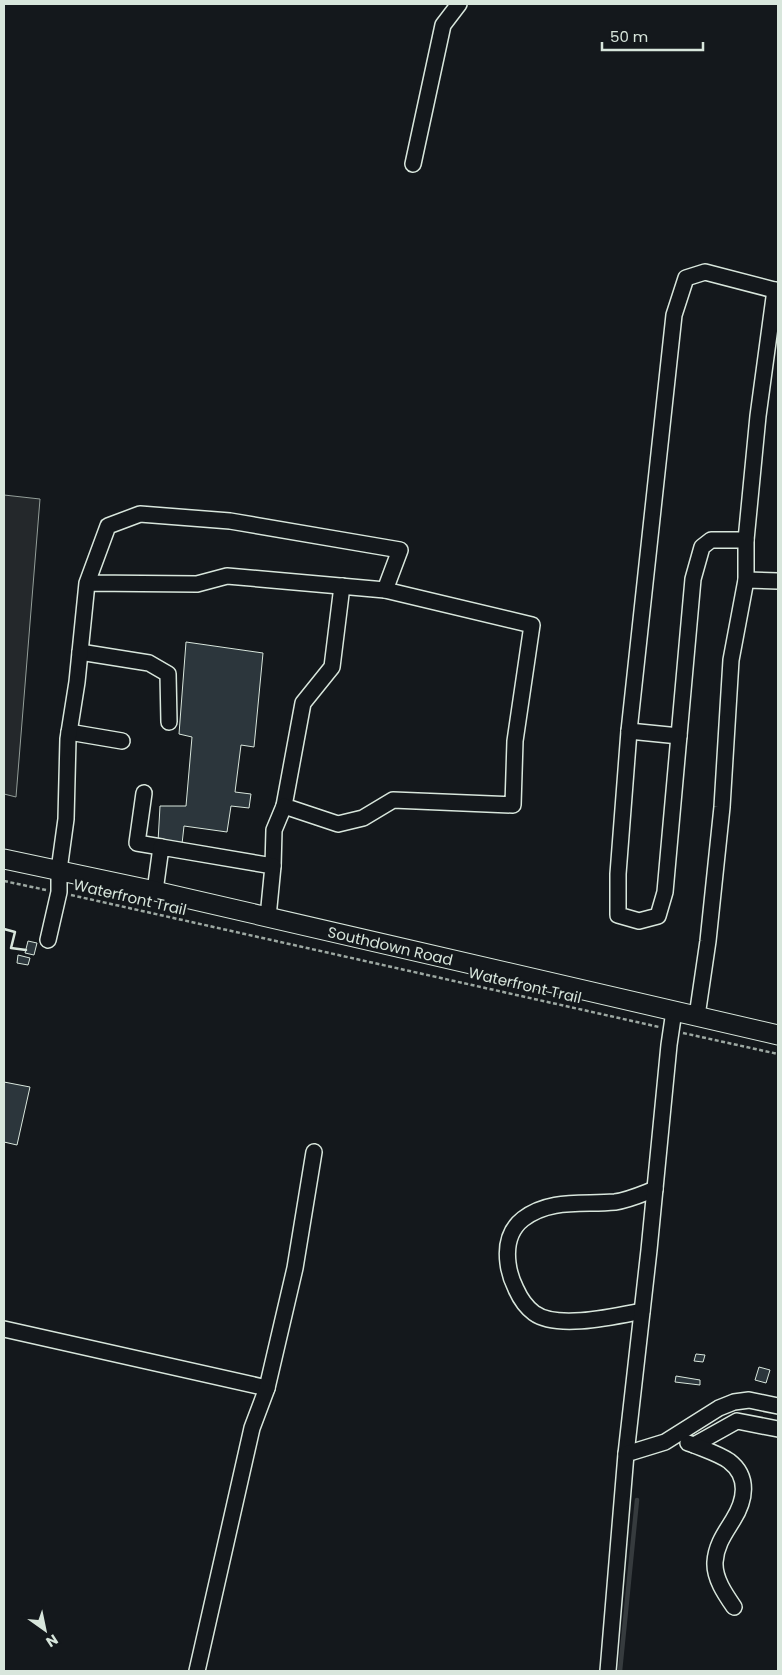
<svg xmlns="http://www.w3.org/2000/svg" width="782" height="1675" font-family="Poppins,sans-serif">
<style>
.parking{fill:#24282b;stroke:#939e99}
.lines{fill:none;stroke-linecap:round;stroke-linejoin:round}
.stream{stroke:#363b3e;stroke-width:4.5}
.building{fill:#2c363c;stroke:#d8e6dc}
.minor-casing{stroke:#d8e6dc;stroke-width:18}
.major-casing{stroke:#d8e6dc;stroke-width:21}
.path{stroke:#9da8a2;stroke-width:2.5;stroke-dasharray:4 2.5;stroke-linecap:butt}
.minor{stroke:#14181c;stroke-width:15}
.major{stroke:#14181c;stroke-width:19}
.wall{stroke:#d8e6dc;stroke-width:2.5}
.labels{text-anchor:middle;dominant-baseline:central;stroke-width:4;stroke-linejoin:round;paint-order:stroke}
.street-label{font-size:15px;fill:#d8e6dc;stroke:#14181c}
</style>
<rect width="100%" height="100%" fill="#14181c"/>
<!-- parking -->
<polygon class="parking" points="4,495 40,499 16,797 4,794"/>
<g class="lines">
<!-- stream -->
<polyline class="stream" points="620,1671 637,1500"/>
</g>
<!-- building -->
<g class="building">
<polygon points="186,642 263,653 254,747 241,745 235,792 251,794 249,808 231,806 227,832 184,826 182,844 158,842 160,806 186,806 192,737 179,734"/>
<polygon points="28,941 37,943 34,955 25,953"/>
<polygon points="18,955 30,958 28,965 17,963"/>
<polygon points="4,1082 30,1087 17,1145 4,1142"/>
<polygon points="696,1354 705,1355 703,1362 694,1361"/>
<polygon points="759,1367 770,1370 766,1383 755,1380"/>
<polygon points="676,1376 700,1380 700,1385 675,1382"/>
</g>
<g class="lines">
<!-- minor casing -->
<g class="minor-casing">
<g id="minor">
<polyline points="413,164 443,25 459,4"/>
<polyline points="746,540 711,540 702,547 693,579 665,892 658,916 639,921 618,915 618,874 629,731 674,315 686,278 705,272 778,291"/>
<polyline points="746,580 778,581"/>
<polyline points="342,586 332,667 303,703 284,806 338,824 363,818 393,800 513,805 515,741 532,625 385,590"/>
<polyline points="80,652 149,663 168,674 169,722"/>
<polyline points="629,731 679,736"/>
<polyline points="69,732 122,741"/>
<polyline points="144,793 137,843 161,847"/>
<polyline points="273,866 274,830 284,806"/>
<polyline points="155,891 161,847 273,866 268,917"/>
<polyline points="48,940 59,892 59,870 66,819 68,739 77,682 87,583 108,526 140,514 230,521 400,550 385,590 227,576 197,584 87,583"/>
<polyline points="697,1016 708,941 722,807 731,660 746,580 746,540 758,416 775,290"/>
<path d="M642,1311c-26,5 -85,19 -108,2 -8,-6 -14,-15 -18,-24 -4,-8 -7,-17 -8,-26 -2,-16 1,-33 15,-44 27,-21 61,-14 92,-17 14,-2 27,-8 40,-13"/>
<polyline points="4,1329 267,1388"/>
<polyline points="688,1443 694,1445 737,1421 778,1429"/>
<path d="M694,1445c12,5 25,9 35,16 21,16 16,40 4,59 -8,13 -17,25 -18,42 -1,16 10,32 19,45"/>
<polyline points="626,1454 649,1250 669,1045 674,1011"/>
<polyline points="197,1671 252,1428 267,1388 295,1268 314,1152"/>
<polyline points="608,1671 626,1454 665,1442 719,1408 734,1402 749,1400 778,1406"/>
</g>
</g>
<!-- major casing -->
<g class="major-casing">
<g id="major">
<path id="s1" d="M4,859l151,32 623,144"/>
</g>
</g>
<!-- path -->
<g class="path">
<polyline points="4,881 46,890"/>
<polyline points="71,895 659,1027"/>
<polyline points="683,1033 778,1054"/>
</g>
<!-- minor -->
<use href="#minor" class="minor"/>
<!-- major -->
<use href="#major" class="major"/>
<!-- wall -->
<polyline class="wall" points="4,929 15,932 11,948 26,950"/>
</g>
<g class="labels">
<!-- street labels -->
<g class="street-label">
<text transform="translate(130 897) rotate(13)">Waterfront Trail</text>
<text stroke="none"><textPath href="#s1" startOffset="396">Southdown Road</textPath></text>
<text transform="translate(525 985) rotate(13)">Waterfront Trail</text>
</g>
</g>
<!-- border -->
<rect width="782" height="1675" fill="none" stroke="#d8e6dc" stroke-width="10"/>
<!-- north arrow -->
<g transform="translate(45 1630) rotate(147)" stroke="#14181c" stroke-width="4" paint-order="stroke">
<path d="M0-4L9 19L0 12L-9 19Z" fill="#d8e6dc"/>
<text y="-8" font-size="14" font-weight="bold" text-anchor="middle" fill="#d8e6dc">N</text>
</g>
<!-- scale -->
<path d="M602 42v8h101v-8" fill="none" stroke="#d8e6dc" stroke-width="2.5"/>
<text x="610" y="42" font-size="15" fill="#d8e6dc" stroke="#14181c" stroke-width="4" paint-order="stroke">50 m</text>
</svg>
